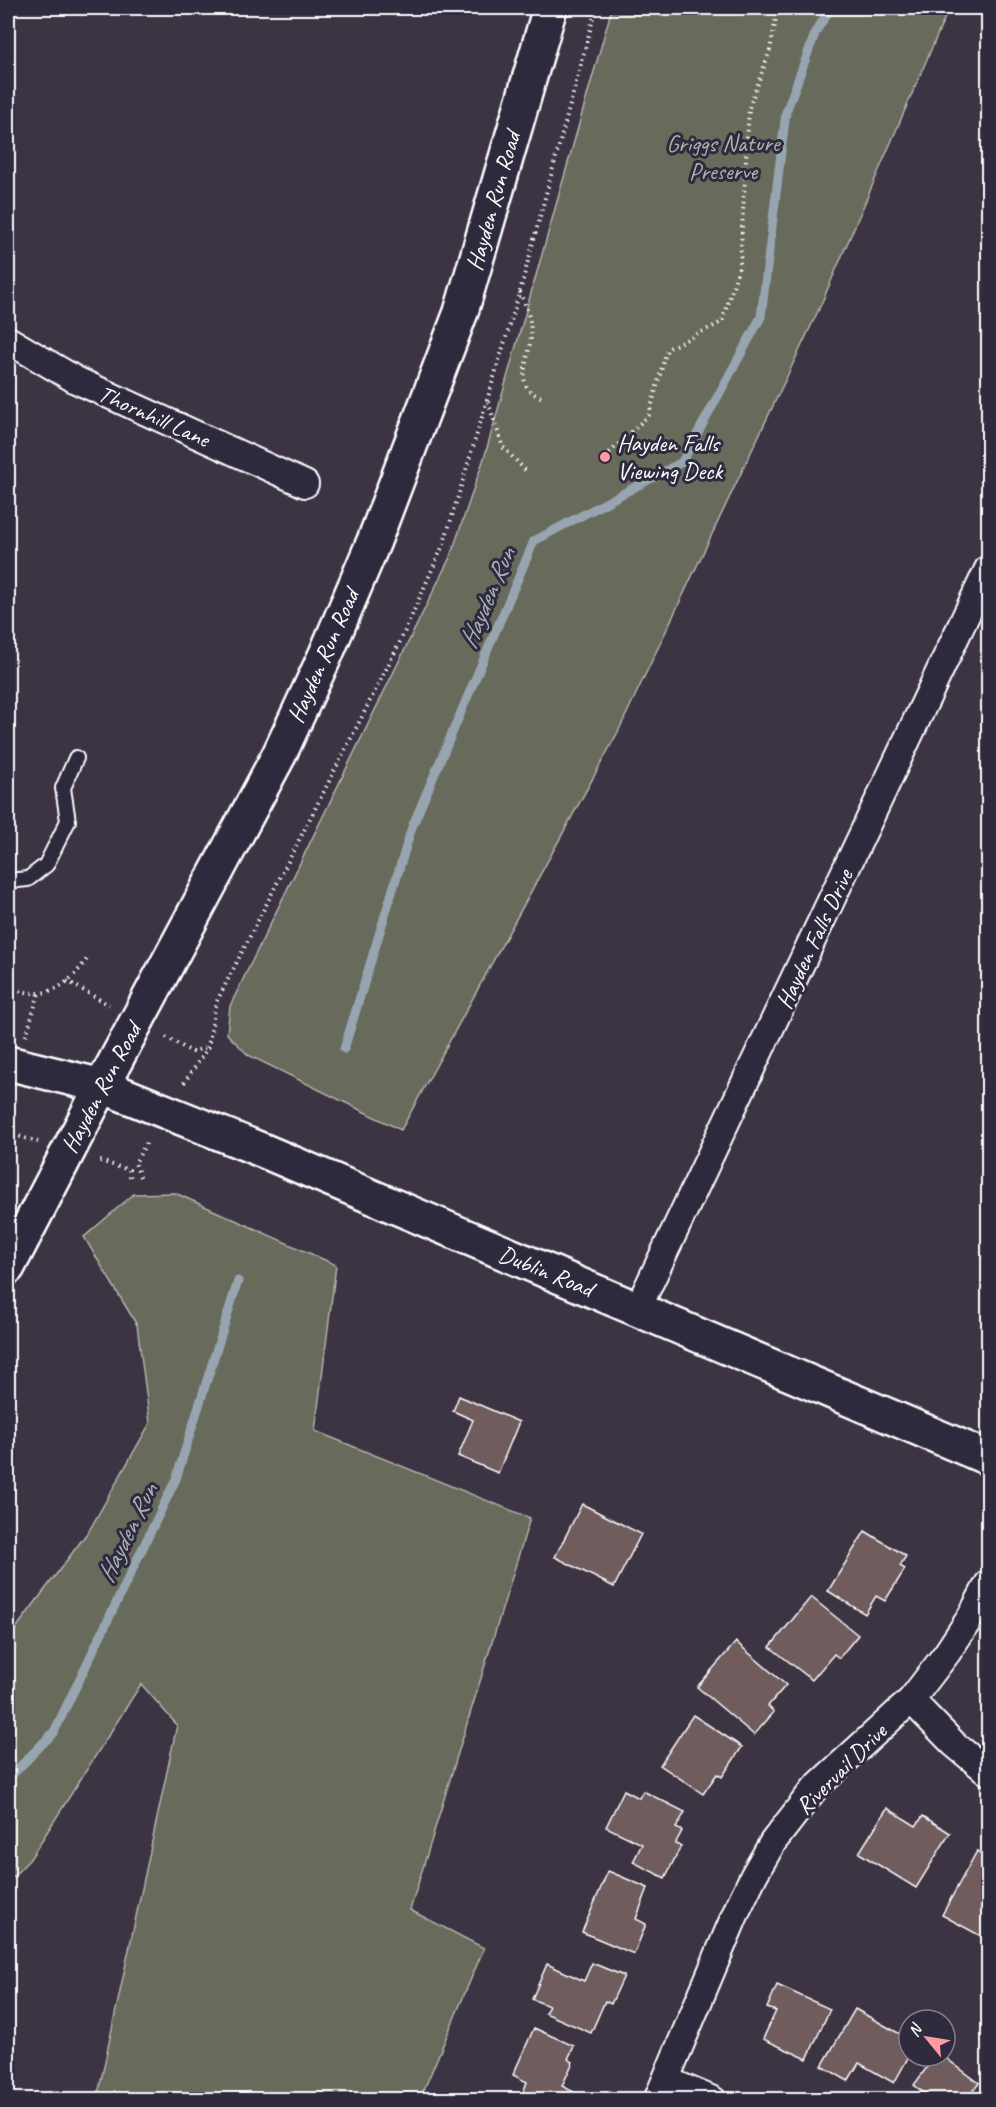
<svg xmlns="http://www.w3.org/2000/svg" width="996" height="2107" font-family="Caveat,sans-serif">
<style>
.green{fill:#686a5c;stroke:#b4b4ae;stroke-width:1.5}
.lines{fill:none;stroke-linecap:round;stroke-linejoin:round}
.stream{stroke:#96a5af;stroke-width:9}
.building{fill:#705c5d;stroke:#fff;stroke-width:1.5}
.lane-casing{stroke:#fff;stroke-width:18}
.street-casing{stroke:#fff;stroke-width:30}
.secondary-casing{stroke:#fff;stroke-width:38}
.primary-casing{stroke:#fff;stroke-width:38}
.path{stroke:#fff;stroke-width:4;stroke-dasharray:1.5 4.5;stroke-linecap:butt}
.lane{stroke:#2f2a3d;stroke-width:14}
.street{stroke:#2f2a3d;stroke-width:26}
.secondary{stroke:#2f2a3d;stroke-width:33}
.primary{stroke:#2f2a3d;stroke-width:33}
.poi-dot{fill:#ff9aa2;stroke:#2f2a3d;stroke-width:2}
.labels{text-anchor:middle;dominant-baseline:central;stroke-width:6;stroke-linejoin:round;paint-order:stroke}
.park-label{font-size:24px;fill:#b4b4ae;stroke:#2f2a3d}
.street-label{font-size:24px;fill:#fff;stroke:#2f2a3d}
.poi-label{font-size:24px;fill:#fff;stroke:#2f2a3d;text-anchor:start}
.water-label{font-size:26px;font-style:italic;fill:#a8b4bc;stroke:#2f2a3d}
</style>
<rect width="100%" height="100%" fill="#3c3443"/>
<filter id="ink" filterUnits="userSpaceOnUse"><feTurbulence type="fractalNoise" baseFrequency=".0167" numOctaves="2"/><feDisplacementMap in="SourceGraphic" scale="12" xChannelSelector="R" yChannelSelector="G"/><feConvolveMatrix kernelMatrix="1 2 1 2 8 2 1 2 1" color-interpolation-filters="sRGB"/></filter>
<g filter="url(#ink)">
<!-- green -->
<g class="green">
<polygon points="612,8 949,8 819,309 618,732 401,1130 248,1055 227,1034 230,1006 451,555 485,455"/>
<polygon points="175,1193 336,1265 315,1431 530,1518 410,1910 484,1948 420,2099 97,2099 177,1725 141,1684 30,1859 8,1882 8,1639 90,1529 150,1423 137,1325 84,1237 134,1194"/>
</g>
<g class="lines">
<!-- stream -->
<g class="stream">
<polyline points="344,1049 412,827 534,541 682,462 761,317 786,112 816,31 831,8"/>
<polyline points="8,1779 54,1732 176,1479 238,1281"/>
</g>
</g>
<!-- building -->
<g class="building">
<polygon points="459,1396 519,1422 498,1473 458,1456 473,1420 453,1411"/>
<polygon points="582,1504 641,1534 614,1587 555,1557"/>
<polygon points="865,1531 906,1556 900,1566 905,1569 885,1601 876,1596 865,1614 828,1591"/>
<polygon points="811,1597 858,1635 839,1658 834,1654 812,1680 770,1647"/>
<polygon points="736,1642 786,1685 768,1706 774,1712 754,1735 697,1687"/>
<polygon points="693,1715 742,1747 722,1777 717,1774 703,1794 660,1765"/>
<polygon points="624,1790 639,1798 643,1791 685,1812 676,1828 682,1831 675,1844 681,1846 665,1878 633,1862 642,1844 606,1827"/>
<polygon points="887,1808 916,1826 923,1816 950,1833 916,1888 859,1853"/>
<polygon points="977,1851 988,1858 988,1940 942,1915"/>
<polygon points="608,1871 648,1888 636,1919 646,1924 634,1954 582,1932"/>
<polygon points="592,1963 624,1976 611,2004 605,2001 591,2033 545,2013 549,2006 532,1999 547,1964 584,1981"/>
<polygon points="777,1985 830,2009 807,2059 763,2039 776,2011 767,2008"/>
<polygon points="855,2009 909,2039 909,2056 894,2083 859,2063 848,2081 822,2066"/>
<polygon points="534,2028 574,2046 568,2059 573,2062 562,2086 574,2092 571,2100 520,2100 527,2082 513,2075"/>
<polygon points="935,2056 943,2056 979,2083 967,2100 933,2100 914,2085"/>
</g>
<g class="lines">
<!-- lane casing -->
<g class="lane-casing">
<polyline id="lane" points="8,881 28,879 46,865 68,821 63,788 76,758"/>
</g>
<!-- street casing -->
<g class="street-casing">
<g id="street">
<polyline points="8,340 76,380 305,484"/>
<polyline points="638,1308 988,569"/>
<polyline points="911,1700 954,1744 988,1772"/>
<polyline points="666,2080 713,2100"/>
<polyline points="657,2100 738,1908 754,1875 773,1842 815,1788 911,1700 947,1653 970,1618 988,1584"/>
</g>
</g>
<!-- secondary casing -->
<g class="secondary-casing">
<polyline id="secondary" points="8,1267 102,1086"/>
</g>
<!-- primary casing -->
<g class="primary-casing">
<g id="primary">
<polyline points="8,1063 102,1086 264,1151 988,1458"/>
<polyline points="102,1086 279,755 326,654 374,541 461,312 550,8"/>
</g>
</g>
<!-- path -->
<g class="path">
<path d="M520,292c6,14 11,26 11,42 0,25 -22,56 14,64"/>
<polyline points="488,402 503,447 526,471"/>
<polyline points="605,457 649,415 667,349 722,322 740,264 749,108 770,50 778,8"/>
<polyline points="67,981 109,1005"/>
<path d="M8,988c9,2 19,5 28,5 22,1 40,-18 51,-34"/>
<polyline points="26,1036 39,993"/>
<polyline points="166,1037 192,1052 207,1047"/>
<polyline points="184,1083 208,1047 216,1003 399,644 444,543 520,291 596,8"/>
<polyline points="8,1133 38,1142"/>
<polyline points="100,1161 129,1170 131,1180"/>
<polyline points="140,1177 135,1163 148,1140"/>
</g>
<!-- lane -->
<use href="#lane" class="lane"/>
<!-- street -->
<use href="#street" class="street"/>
<!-- secondary -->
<use href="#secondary" class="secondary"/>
<!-- primary -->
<use href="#primary" class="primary"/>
</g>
</g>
<!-- markers -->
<circle class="poi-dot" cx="605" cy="457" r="6"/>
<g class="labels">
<!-- park labels -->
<g class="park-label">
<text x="723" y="143">Griggs Nature<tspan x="723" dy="28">Preserve</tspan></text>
</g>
<!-- street labels -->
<g class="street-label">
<text transform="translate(493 201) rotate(-74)">Hayden Run Road</text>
<text transform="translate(154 416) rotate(24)">Thornhill Lane</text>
<text transform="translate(323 656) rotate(-66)">Hayden Run Road</text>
<text transform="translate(814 939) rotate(-65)">Hayden Falls Drive</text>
<text transform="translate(101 1088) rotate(-62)">Hayden Run Road</text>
<text transform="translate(546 1271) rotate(22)">Dublin Road</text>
<text transform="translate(841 1769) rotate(-45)">Rivervail Drive</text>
</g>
<!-- poi labels -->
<g class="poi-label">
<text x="617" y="443">Hayden Falls<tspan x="617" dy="28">Viewing Deck</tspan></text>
</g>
<!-- water labels -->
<g class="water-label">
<text transform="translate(487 598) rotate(-67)">Hayden Run</text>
<text transform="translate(127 1533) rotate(-64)">Hayden Run</text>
</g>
</g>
<!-- margin -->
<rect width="996" height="2107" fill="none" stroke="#2f2a3d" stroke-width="30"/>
<rect x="15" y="15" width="966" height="2077" fill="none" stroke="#fff" stroke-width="2" filter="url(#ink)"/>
<!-- north arrow -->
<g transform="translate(927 2038) rotate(300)"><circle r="28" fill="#2f2a3d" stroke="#827f8b" stroke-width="1.5"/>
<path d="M0-4.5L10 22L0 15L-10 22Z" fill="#ff9aa2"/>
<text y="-9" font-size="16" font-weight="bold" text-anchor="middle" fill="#ffffff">N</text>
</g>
</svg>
